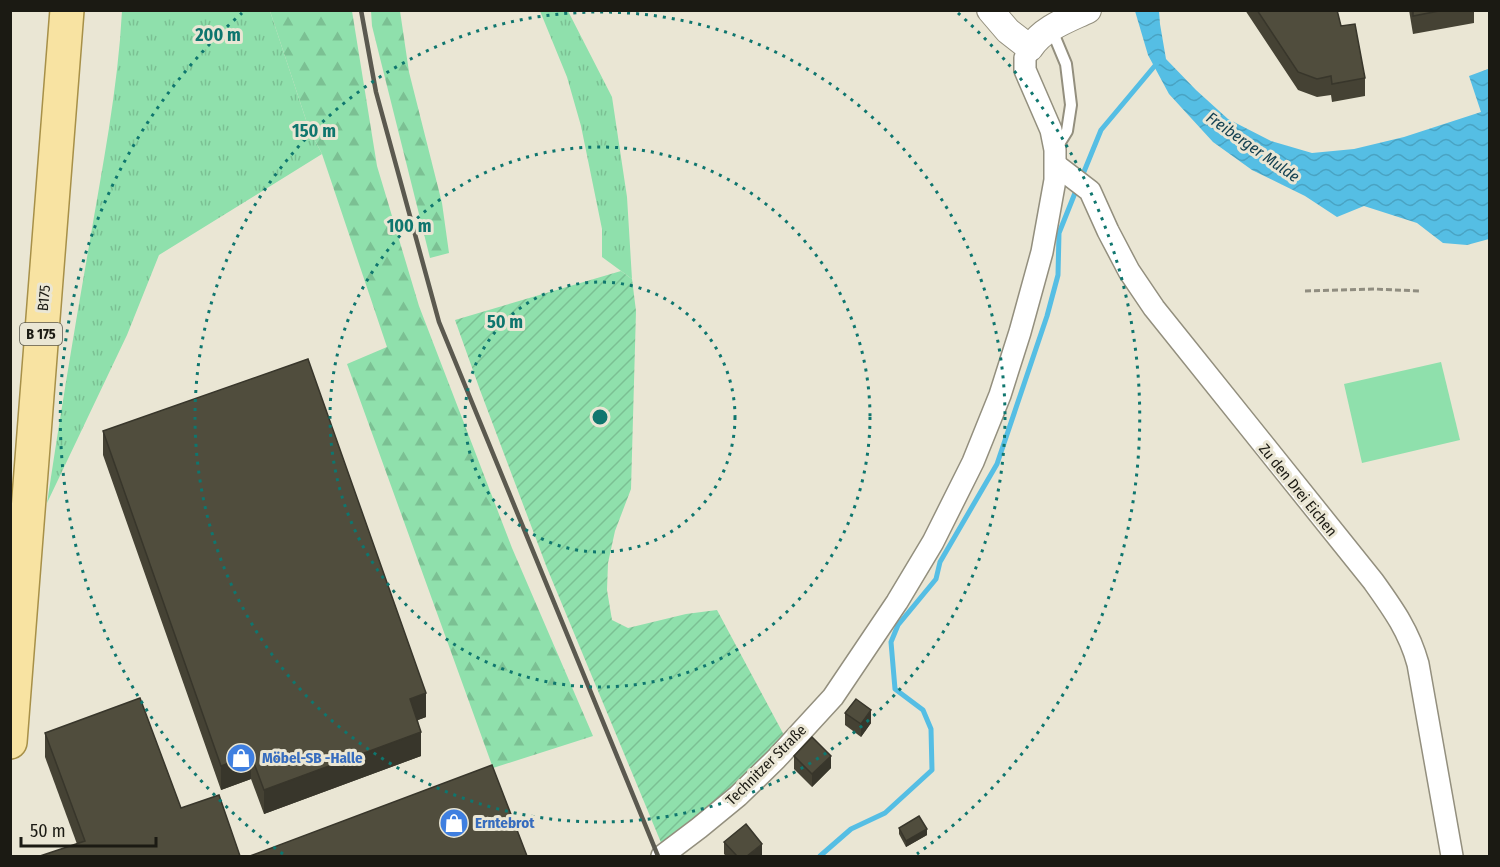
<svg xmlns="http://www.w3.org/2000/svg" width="1500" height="867" font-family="'Fira Sans Condensed',sans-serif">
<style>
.grass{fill:url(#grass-tufts)}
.forest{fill:url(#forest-firs)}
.garden{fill:url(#garden-furrows)}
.pitch{fill:#8fe0ac}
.water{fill:url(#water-waves)}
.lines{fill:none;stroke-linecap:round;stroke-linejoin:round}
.stream{stroke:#55bee4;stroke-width:5}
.service-casing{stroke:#938f7e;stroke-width:14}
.minor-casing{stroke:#938f7e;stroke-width:24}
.tertiary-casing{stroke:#938f7e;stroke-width:28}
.primary-casing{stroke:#a79048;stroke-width:36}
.path{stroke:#908d80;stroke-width:3;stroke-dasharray:6 3;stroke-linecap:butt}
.service{stroke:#fff;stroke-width:10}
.minor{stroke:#fff;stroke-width:21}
.tertiary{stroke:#fff;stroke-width:26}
.primary{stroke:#f8e3a2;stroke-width:33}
.rail{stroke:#5b594f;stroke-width:4.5}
.wall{fill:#454234}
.shaded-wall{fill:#38362b}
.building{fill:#504d3d;stroke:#38362b;stroke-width:1.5}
.ring{fill:none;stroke:#0f766e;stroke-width:3;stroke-dasharray:3 6}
.labels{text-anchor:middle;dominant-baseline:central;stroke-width:6;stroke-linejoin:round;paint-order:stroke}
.shield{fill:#eae6d4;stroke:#59574d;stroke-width:1.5}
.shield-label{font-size:14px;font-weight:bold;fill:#1b1a13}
.street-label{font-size:15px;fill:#1b1a13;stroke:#eae6d4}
.shop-label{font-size:15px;font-weight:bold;fill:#366cbe;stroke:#eae6d4;text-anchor:start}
.water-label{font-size:16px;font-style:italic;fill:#113f4f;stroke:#eae6d4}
.centre{fill:#0f766e;stroke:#eae6d4;stroke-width:3}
.ring-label{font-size:18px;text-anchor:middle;font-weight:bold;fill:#0f766e;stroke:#eae6d4;stroke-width:6;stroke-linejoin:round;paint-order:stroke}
</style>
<defs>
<pattern id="grass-tufts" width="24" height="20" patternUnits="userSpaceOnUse" patternTransform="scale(1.5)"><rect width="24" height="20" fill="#8fe0ac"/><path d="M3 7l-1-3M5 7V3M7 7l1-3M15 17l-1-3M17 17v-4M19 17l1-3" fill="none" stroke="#7bc093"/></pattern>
<pattern id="forest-firs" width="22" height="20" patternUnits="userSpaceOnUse" patternTransform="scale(1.5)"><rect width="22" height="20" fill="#8fe0ac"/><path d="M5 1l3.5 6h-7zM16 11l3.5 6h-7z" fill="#7bc093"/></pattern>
<pattern id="garden-furrows" width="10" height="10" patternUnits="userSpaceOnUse" patternTransform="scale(1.5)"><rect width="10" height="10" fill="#8fe0ac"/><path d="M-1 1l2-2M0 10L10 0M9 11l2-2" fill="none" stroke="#7bc093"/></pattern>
<pattern id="water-waves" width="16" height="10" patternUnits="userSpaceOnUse" patternTransform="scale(1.5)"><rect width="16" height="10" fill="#55bee4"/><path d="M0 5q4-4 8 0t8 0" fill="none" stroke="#49a3c3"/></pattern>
</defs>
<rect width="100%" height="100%" fill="#eae6d4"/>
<!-- grass -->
<g class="grass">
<path d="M122,11h148l39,118 13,25 -163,101 -32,80 -80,168c13,-86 27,-172 42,-257 13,-77 29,-157 33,-235z"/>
<polygon points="540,11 568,11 612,97 627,197 632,279 602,257 602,229 581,126 567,77"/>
</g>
<!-- forest -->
<g class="forest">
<polygon points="270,11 352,11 377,166 419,306 512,548 593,736 493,768 347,364 387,347 322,154 309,129"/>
<polygon points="371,11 400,11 409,72 442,203 449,253 430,258 372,26"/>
</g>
<!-- garden -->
<path class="garden" d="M621,271l11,8 4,32 -5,178 -16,42 -7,32 -1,27 5,30 16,8 58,-14 31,-4 68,127c-39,38 -80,74 -123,108l-115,-277 -67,-178 -25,-70z"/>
<!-- pitch -->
<polygon class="pitch" points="1441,362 1460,440 1362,463 1344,384"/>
<!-- water -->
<polygon class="water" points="1135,11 1159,11 1160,24 1166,59 1196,90 1228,119 1271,141 1312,153 1354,149 1404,137 1481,112 1469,76 1488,69 1490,74 1489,239 1467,245 1443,243 1417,223 1364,206 1337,217 1305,196 1252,170 1213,142 1169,94 1148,55"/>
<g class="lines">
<!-- stream -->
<g class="stream">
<polyline points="1081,179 1101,130 1158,62"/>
<polyline points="820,856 851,829 885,813 932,770 931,729 923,710 895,689 891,642 898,625 936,579 940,562 997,464 1047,316 1058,275 1059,233 1077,188"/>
</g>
<!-- service casing -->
<g class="service-casing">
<polyline id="service" points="1051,28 1066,64 1071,105 1067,131 1057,147"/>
</g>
<!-- minor casing -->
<g class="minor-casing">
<g id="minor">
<path d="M1056,165l34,26 18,40 21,40 25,37 219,273c20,28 36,50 45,83l34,192"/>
<polyline points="662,856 699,828 738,796 776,759 833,697 897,602 933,542 973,462 1000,395 1020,332 1042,252 1055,180 1055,150 1051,130 1025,70 1025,58 1030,48"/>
</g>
</g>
<!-- tertiary casing -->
<g class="tertiary-casing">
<path id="tertiary" d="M990,10l18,21 22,17c13,-20 37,-28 58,-38"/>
</g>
<!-- primary casing -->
<g class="primary-casing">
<polyline id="primary" points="10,742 67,10"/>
</g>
<!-- path -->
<polyline class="path" points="1305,291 1374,289 1421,291"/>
<!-- service -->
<use href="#service" class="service"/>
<!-- minor -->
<use href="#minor" class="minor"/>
<!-- tertiary -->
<use href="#tertiary" class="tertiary"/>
<!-- primary -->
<use href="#primary" class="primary"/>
<!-- rail -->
<polyline class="rail" points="361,10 376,92 439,322 658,856"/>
</g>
<!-- wall -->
<g class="wall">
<polygon points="1245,10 1337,10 1341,26 1365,78 1365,96 1332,102 1331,95 1317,97 1298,90"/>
<polygon points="1409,10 1474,10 1474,23 1413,34"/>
<polygon points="103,431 426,717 418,720 421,756 264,814 251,779 221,790 103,455"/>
<polygon points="845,713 871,723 861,737 845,725"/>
<polygon points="45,733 181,808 77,844 45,757"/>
<polygon points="794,756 831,768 812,787 794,769"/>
<polygon points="899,828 927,835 906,847 899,834"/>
<polygon points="724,842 762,856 726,856 724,854"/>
</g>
<!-- shaded-wall -->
<g class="shaded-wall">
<polygon points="426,693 426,717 410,723 410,699"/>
<polygon points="871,710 871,723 861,737 861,724"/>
<polygon points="421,732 421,756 264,814 264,790"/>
<polygon points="251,755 251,779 221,790 221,766"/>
<polygon points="831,756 831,768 812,787 812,774"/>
<polygon points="927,829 927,835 906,847 906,841"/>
<polygon points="762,844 762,856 747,856"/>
</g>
<!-- building -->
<g class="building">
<polygon points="1257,10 1337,10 1341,26 1355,24 1365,78 1332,84 1331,76 1317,79 1298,72"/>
<polygon points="1413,10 1444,10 1413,16"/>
<polygon points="308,359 426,693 410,699 421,732 264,790 251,755 221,766 103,431"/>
<polygon points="140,698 181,808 219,795 240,856 40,856 85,841 45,733"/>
<polygon points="856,699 871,710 861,724 845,713"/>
<polygon points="812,737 831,756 812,774 794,756"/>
<polygon points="492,765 527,856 250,856"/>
<polygon points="919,816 927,829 906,841 899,828"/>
<polygon points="746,824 762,844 747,856 737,856 724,842"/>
</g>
<!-- distance rings -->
<g class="ring">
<circle cx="600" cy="417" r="135"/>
<circle cx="600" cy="417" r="270"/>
<circle cx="600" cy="417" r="405"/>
<path d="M283 854A540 540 0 0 1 242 13M958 13A540 540 0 0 1 917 854"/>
</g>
<!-- icons -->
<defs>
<g id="shop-disc" transform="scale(1.5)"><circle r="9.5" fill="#3f7fe0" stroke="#eae6d4"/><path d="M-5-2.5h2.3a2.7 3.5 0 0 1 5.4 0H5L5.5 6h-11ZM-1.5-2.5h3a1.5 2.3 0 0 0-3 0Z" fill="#fff"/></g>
</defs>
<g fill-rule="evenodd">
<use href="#shop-disc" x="241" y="758"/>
<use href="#shop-disc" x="454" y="823"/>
</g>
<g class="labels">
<!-- shield labels -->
<rect class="shield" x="20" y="323" width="42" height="22" rx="4.5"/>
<g class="shield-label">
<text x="41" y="334">B 175</text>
</g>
<!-- street labels -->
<g class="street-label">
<text transform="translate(44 298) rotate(-85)">B175</text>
<text transform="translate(1298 490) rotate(51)">Zu den Drei Eichen</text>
<text transform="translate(766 765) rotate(-45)">Technitzer Straße</text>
</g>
<!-- shop labels -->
<g class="shop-label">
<text x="262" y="758">Möbel-SB -Halle</text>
<text x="475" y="823">Erntebrot</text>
</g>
<!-- water labels -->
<g class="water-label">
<text transform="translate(1253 147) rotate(35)">Freiberger Mulde</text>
</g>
</g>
<circle cx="600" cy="417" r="9" class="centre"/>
<g class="ring-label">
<text x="218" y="41">200 m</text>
<text x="314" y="137">150 m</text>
<text x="409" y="232">100 m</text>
<text x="505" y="328">50 m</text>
</g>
<!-- border -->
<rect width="1500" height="867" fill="none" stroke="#1b1a13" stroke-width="24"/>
<!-- scale -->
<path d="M21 837v9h135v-9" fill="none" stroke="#1b1a13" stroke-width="3"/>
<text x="30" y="837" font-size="18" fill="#1b1a13" stroke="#eae6d4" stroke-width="4.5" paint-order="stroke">50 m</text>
</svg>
